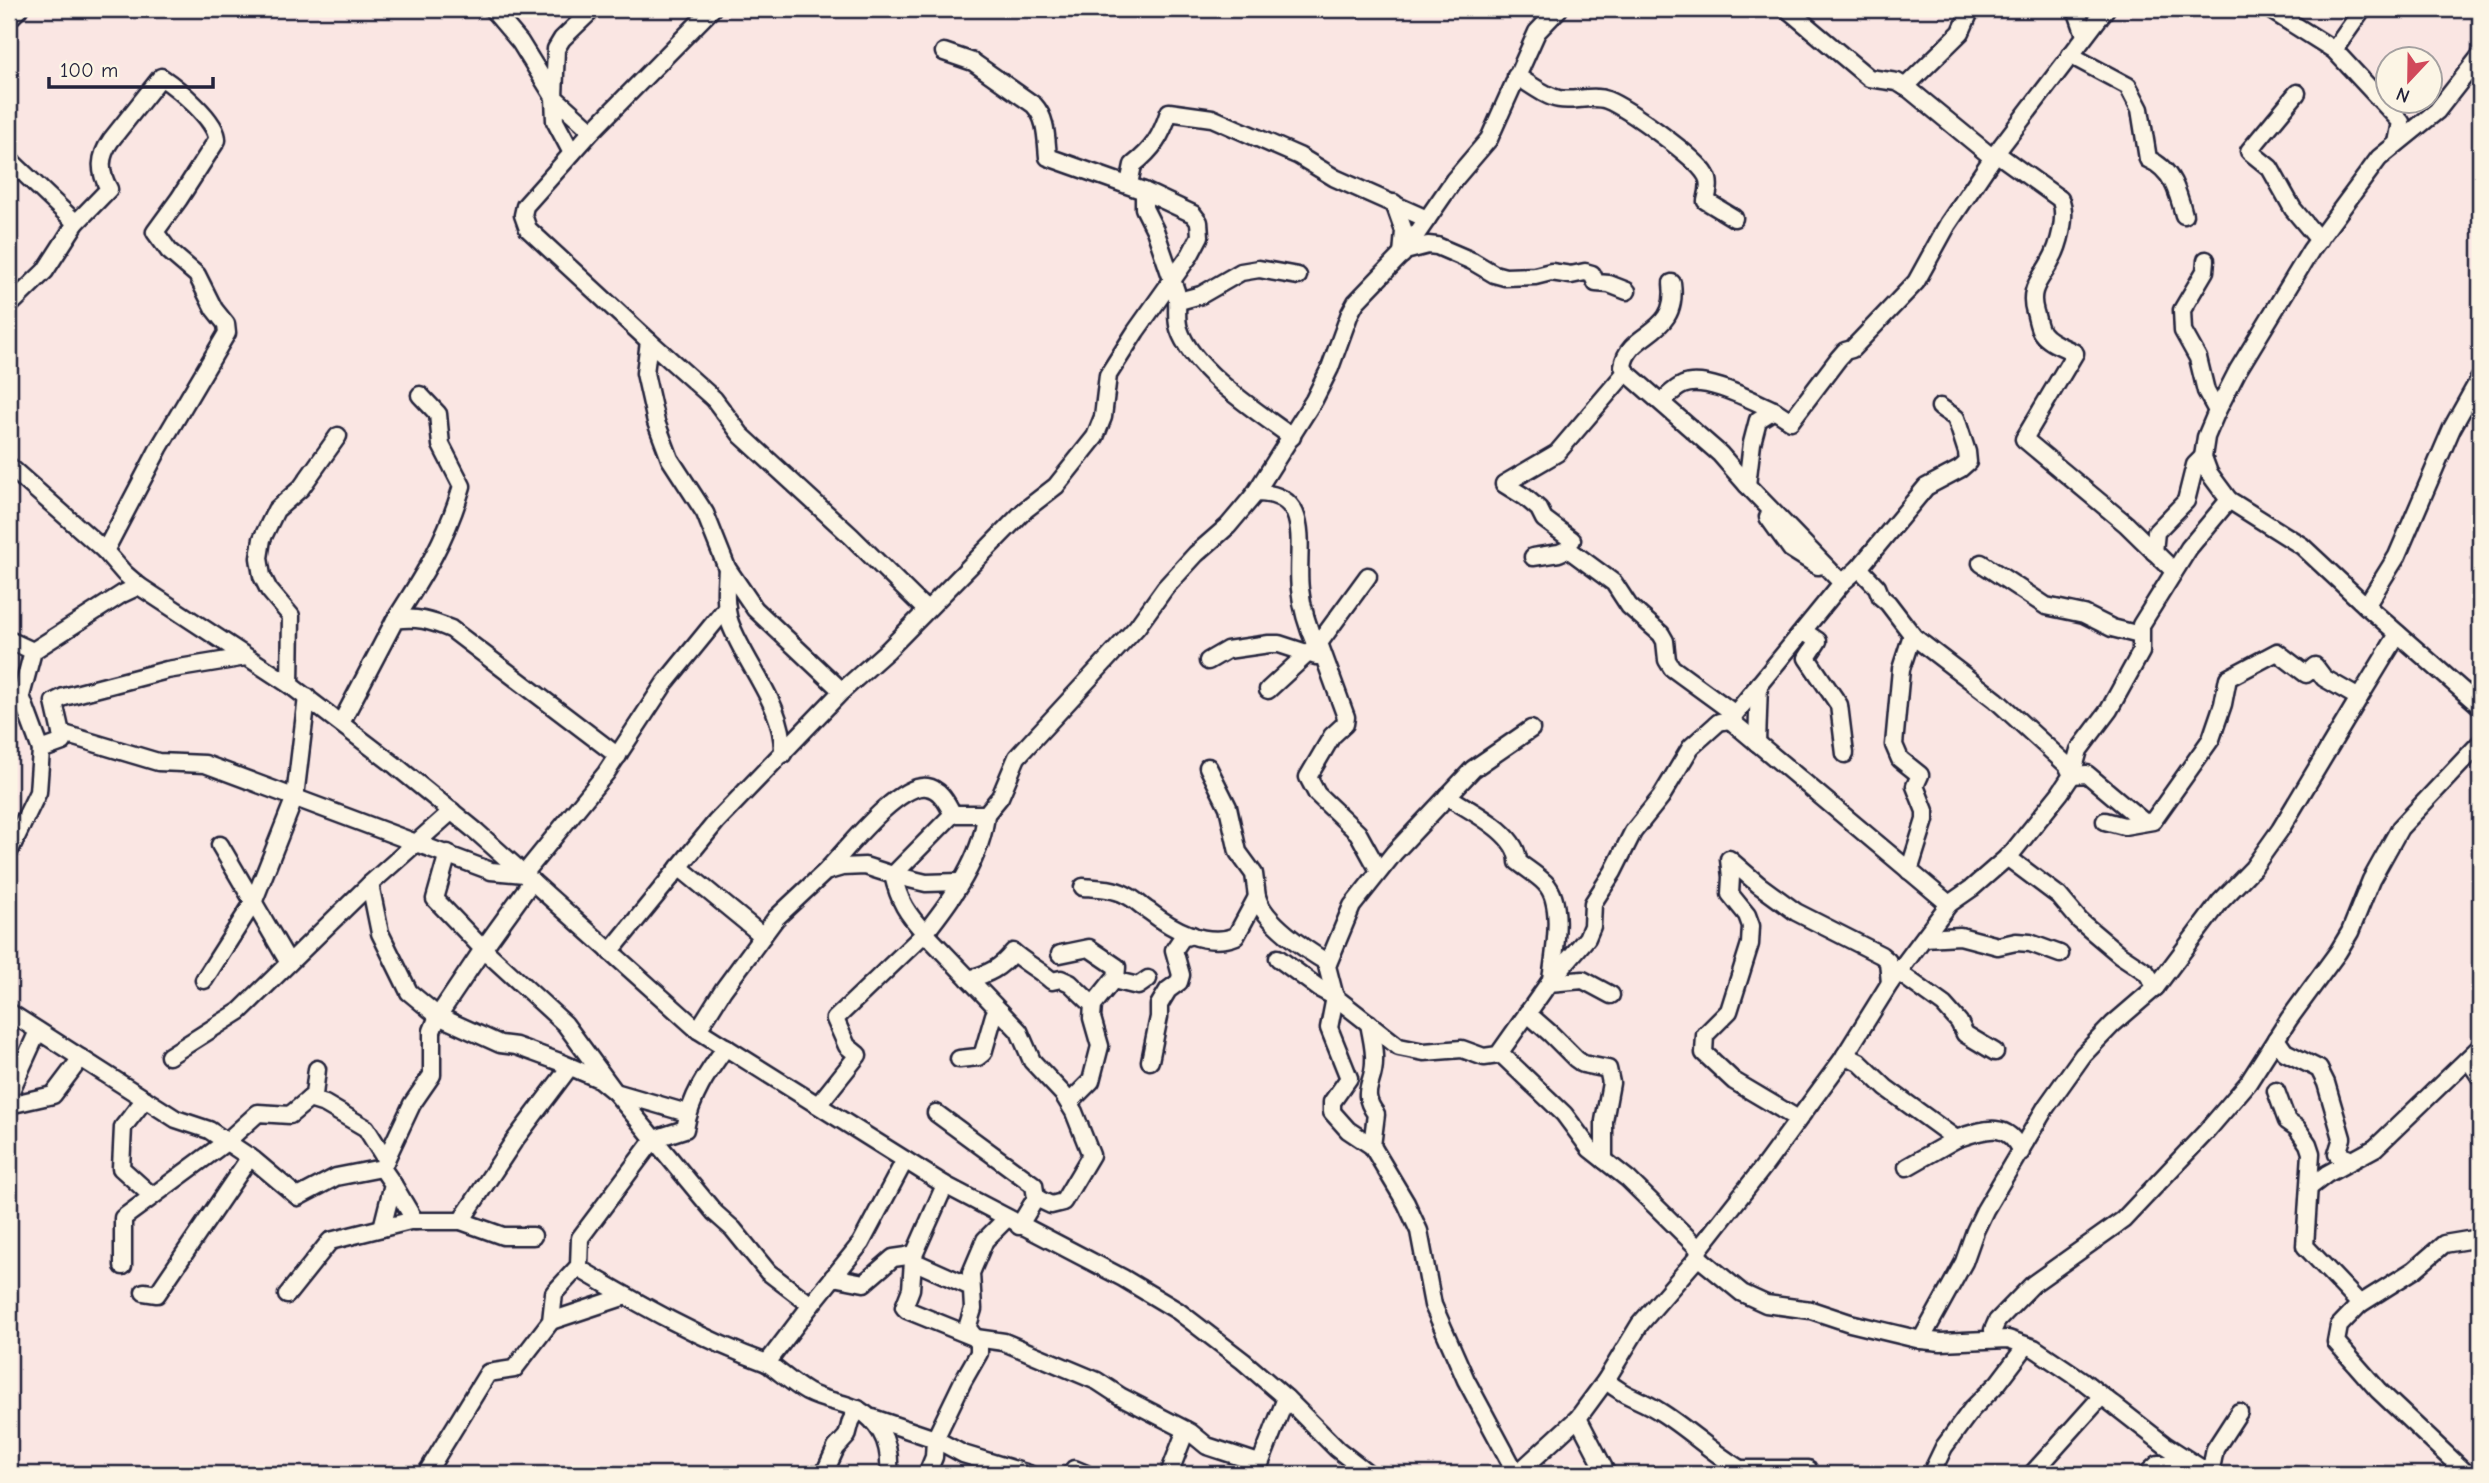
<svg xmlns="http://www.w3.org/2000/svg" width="2489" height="1483" font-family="'Comic Neue',sans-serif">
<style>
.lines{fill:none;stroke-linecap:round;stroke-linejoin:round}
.minor-casing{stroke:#22223b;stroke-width:21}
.minor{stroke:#fcf5e5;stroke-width:16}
</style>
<rect width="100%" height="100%" fill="#fae6e3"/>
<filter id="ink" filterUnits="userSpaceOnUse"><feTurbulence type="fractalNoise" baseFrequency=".0143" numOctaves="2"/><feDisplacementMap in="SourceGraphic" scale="14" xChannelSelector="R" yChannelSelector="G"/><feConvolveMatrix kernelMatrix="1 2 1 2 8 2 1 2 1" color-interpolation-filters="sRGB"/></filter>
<g filter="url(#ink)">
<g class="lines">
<!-- minor casing -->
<g class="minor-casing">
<g id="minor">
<polyline points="492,9 520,42 554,97 555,121 572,153"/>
<polyline points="593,9 562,39 556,49 554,97 592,131 525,206 523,215 528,229 649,341 645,373 656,422 670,459 705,513 727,568 755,609 842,691"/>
<polyline points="1787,9 1869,78 1897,82 1909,89 1993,158"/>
<polyline points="2076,9 2085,35"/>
<polyline points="2269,9 2334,50 2401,122 2397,143"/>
<polyline points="9,19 19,9"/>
<polyline points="2334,50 2363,9"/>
<path d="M944,52l29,10 61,43c13,14 12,33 14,52l96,34v17l11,22 21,61c3,13 -1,26 3,38 13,41 79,83 113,108"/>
<path d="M2070,55l58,31 12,23 8,50c24,10 30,33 36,56"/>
<polyline points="2480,56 2437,111 2379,158 2311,250 2238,370 2217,411 2206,437 2203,457 2209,473 2229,500 2302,546 2363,603 2480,706"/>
<path d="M1516,76c13,7 28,20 43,23 16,3 33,-5 48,1 20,8 89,57 99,75 5,8 2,17 0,26l28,17"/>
<polyline points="1905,87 1961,32 1971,9"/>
<polyline points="2297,93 2249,151 2270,168 2293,209 2319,240"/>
<polyline points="592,131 712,9"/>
<path d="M1996,153l64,46c8,16 -1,48 -10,63 -10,19 -22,27 -15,50 2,6 3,16 7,21 7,10 22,14 33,20l-51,86 102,85 48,47"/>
<polyline points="9,159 76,223"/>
<path d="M1129,184l4,-19c20,-16 28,-28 36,-53l43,6 87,38 36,22 92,41"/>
<polyline points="1394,203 1404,231 1402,255"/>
<polyline points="1405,251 1428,245 1437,246 1472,261 1494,274 1505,277 1535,276 1551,272 1571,275 1585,272 1592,274 1596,283 1609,284 1627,291"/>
<polyline points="2206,260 2205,271 2182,310 2183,331 2198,358 2206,391 2217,411"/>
<path d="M1672,283c7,54 -43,46 -49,83l3,6 94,82 27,31"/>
<polyline points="1179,301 1201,295 1241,272 1259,269 1298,276"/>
<path d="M9,306l36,-35 31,-48 33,-34c-10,-18 -10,-32 2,-49l50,-63c15,10 57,44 56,63l-38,59 -24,33 14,19 28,24 17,34 12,15 1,9 -68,115 -54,103"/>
<polyline points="649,341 714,399 741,435 851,536 925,609"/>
<path d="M1661,402c7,-6 14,-14 22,-17 22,-10 70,16 91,25"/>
<polyline points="9,466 105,551 124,573 139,586 290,685 396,766 477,832 698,1030 945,1185 1123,1278 1178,1311 1243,1361 1286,1398 1337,1449 1369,1474"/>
<path d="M1255,493c61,-1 40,58 45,96 2,20 8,39 16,57"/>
<polyline points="1768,517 1791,549 1818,566"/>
<polyline points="1572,540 1544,519 1539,509 1525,497 1504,484 1557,453 1626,372"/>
<polyline points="2154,552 2156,532 2186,501 2195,465 2203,457"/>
<polyline points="1533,557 1559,553 1568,549 1614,583 1629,606 1661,634 1665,641 1667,660 1672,668 1735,714"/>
<polyline points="1981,563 2046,606 2084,614 2112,628 2140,635"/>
<path d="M727,568c-1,18 -3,37 3,55 16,43 55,83 53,131"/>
<polyline points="1859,568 1926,487 1960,469 1968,462 1967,452 1956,418 1940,407"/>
<polyline points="1842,583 1859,568 1877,587 1881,597 1888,603 1914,637 1996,700 2067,765 2072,775 2087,774 2144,822"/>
<polyline points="2366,606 2397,556 2452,428 2480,378"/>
<path d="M395,620c29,-45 52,-82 67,-134l-21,-41 -3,-31 -18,-19"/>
<polyline points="1803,631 1818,641 1807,658 1839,705 1845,754"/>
<polyline points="9,640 33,651 122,594 139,586"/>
<polyline points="1319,643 1368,576"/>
<polyline points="33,651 21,696 41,750"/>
<polyline points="1208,661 1227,650 1269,644 1279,644 1316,656"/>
<polyline points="290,685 291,616 269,590 262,576 259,558 262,539 276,510 301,488 338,436"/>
<polyline points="1268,690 1319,643 1346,717 1345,724 1332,736 1308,777 1317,794 1358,833 1379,871"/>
<path d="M341,723l54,-103c21,-4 36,1 56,9l167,127"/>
<polyline points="61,733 158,762 205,764 491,871 524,874 606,773 665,683 727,607"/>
<polyline points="1757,743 1759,684"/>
<polyline points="1208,767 1228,807 1238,852 1254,874 1257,897"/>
<path d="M1447,796c23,15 71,37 71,66 9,7 19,13 27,21 20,20 9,71 6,97"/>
<polyline points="2105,821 2124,826 2153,821 2211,739 2223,704 2228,678 2277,652 2306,674 2315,666 2324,678 2359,698 2398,634"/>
<polyline points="220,845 289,963"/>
<polyline points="9,852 38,792 41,750 63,742 54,702 64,697 167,670 246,657"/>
<path d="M448,853l-13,46 46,48 84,77 50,68 100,121 18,16 35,43 43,33 -44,58c13,9 26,21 40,29 29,15 54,7 74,40 7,12 9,28 8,42"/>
<polyline points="2007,857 2059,896 2080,921 2119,954 2146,972 2156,987"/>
<polyline points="679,867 763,936"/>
<path d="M827,870c20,-21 71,-87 100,-83 14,2 20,17 26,27"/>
<polyline points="1909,871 1925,820 1925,811 1915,786 1920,775 1900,759 1894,745 1901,669 1912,635"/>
<path d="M893,875c6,26 14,39 32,58 27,-34 57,-75 61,-119"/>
<polyline points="893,875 926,883 959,882"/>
<polyline points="370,884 380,933 409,992 438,1016 500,1044 516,1046 557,1061 599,1079 615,1092 687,1113"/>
<path d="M1083,887c14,1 30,1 43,8 9,4 15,11 23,16 23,18 57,37 87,25l21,-39c7,25 49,53 71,66"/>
<polyline points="1949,904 1730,720 1842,583 1747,485 1752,443 1758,420 1774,410 1791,421 1838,359 1845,351 1852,349 1916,282 1948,224 1996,153 2106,9"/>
<polyline points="1924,938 1960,936 1998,946 2016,942 2030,943 2060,954"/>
<polyline points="610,952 716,822 842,691 888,650 1025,510 1056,486 1095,437 1103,417 1108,375 1136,331 1190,255 1200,236 1199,222 1193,214 1144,191"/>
<polyline points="1060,954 1089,948 1117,967 1116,980"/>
<polyline points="1278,958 1320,989 1335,997 1399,1047 1424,1052 1462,1049 1484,1057 1498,1055 1551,980 1587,938 1592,926 1593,903 1613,872 1633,832 1661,797 1691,747 1719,722 1730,720"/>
<polyline points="1898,972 1944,1005 1959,1022 1965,1034 1995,1052"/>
<path d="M969,979c19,-5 32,-11 44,-27 12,11 27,18 39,29l9,-2 9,4 23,22"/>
<polyline points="204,980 253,903 295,797 307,697"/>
<polyline points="1549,983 1583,980 1611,995"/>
<polyline points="9,1012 176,1119 209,1130 254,1160 298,1197 336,1177 382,1168 412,1104 432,1075 432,1031 438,1016 483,949 532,881"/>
<polyline points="1527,1013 1551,1034 1576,1059 1583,1064 1608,1069 1611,1083 1604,1121 1604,1160"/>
<path d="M1369,1023c2,13 6,26 5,39 0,23 -15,29 2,52l-4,32"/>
<polyline points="698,1030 723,990 776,918 825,872 842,867 865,866 893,875 953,814 986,814 1000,797 1017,757 1137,627 1165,588 1196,554 1228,526 1254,495 1314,400 1330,368 1350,313 1356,302 1405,251 1454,180 1489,139 1537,32 1559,9"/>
<polyline points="2276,1039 2285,1052 2319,1069 2326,1083 2342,1138 2337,1154 2352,1160"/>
<polyline points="1500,1053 1564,1114 1590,1149 1628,1179 1699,1249"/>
<polyline points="1845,1055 1859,1062 1886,1088 1956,1139 1907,1167"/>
<polyline points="169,1056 240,1011 370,884 452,811"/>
<polyline points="959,1059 978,1057 983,1053 994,1015 1001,1012"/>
<polyline points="2468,1059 2480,1077"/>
<polyline points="1150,1061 1159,1017 1159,1005 1168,990 1179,982 1181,975 1174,950 1182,938 1192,935"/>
<polyline points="2276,1091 2287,1121 2297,1128 2308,1144 2311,1153 2305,1246 2360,1304 2339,1326 2336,1342 2378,1390 2467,1474"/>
<polyline points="9,1095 38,1031"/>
<polyline points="145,1099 123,1127 121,1168 152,1196"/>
<polyline points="309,1099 325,1104 366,1128 386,1160"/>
<polyline points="1069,1103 1091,1081 1100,1046 1092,1018 1093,1005 1113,980 1138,986 1148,979"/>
<polyline points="9,1105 53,1095 81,1058"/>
<polyline points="818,1105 858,1055 847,1046 835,1019 925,933 1019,1031 1032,1061 1063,1094 1074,1112 1091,1155 1063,1202 1051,1205 1036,1198 1019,1226"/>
<polyline points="936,1113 1034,1185 1036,1198"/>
<polyline points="1798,1119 1734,1081 1704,1053 1705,1035 1729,1011 1750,944 1751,926 1747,915 1730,894 1731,877 1729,859 1759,885 1796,912 1881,955 1888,961 1890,983"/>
<path d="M1956,1139c27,-9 51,-20 65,13"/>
<polyline points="393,1184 415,1221"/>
<polyline points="2310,1187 2327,1174 2375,1148 2480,1047"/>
<polyline points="461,1221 514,1141 569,1068"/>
<polyline points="382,1228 393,1184 382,1168"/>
<polyline points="909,1255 913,1261 971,1287"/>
<polyline points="1698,1257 1742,1293 1766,1304 1811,1310 1850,1323 1921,1340 1941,1342 2008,1339 2034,1348 2083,1381 2165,1445 2210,1474"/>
<polyline points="913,1261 911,1289 904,1307 907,1310 976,1338 1004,1342 1097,1381 1120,1396 1190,1432 1207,1446 1259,1463"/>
<polyline points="123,1266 123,1218 226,1142 258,1113 290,1115 314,1095 317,1069"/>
<path d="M578,1268c61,36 122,71 189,95"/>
<polyline points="833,1277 864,1283 893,1258 914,1255 945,1185"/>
<polyline points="144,1292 157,1294 250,1157"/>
<polyline points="287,1295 330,1241 410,1221 461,1221 503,1236 533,1236"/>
<polyline points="2360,1304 2414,1270 2444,1244 2480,1238"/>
<polyline points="811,1305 861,1243 905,1160"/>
<polyline points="551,1321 626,1296"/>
<polyline points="1994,1339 1993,1330 1997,1321 2033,1284 2123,1220 2206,1132 2248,1083 2289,1019 2338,952 2350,932 2371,880 2400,828 2480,743"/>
<polyline points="1921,1340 1964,1262 1975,1231 1985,1210 2046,1107 2083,1055 2113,1024 2156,987 2220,902 2253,868 2280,830 2359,698"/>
<path d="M1606,1380c18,17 33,18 53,31 28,17 52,41 81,58l-1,5"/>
<polyline points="873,1418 935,1439 963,1454 1029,1474"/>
<polyline points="1578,1418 1607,1474"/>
<polyline points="1740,1469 1808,1469"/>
<polyline points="1516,1473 1466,1380 1433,1305 1419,1231 1406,1203 1372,1146 1348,1130 1332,1112 1332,1102 1349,1078 1329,1028 1335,997 1327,966 1352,906 1394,853 1473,769 1531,729"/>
<path d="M426,1474l62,-101 26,-4 37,-48 3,-28 25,-27 1,-28 74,-99 31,-10c6,-33 22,-56 41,-82"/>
<polyline points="824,1474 836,1448 847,1436 851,1421 858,1409"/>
<polyline points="927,1474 934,1457 935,1439 963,1381 979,1353 979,1343 969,1330 968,1325 973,1309 971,1273 985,1240 1006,1219"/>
<polyline points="1071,1474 1074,1469 1086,1474"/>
<polyline points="1169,1474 1186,1430"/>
<polyline points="1256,1474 1286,1398"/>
<polyline points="1517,1474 1578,1418 1606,1380 1640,1324 1698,1257 1699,1249 1765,1165 1842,1060 1890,983 1949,904 1972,888 2011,854 2060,793 2072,775 2079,750 2109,710 2141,652 2141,625 2189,548 2229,500"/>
<polyline points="1931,1474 1944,1447 1972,1409 1998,1383 2026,1346"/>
<polyline points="2032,1474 2101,1397"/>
<polyline points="2147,1474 2158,1464 2193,1464"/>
<polyline points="2210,1474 2215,1449 2239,1412"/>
<polyline points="2478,1474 2480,1471"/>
</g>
</g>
<!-- minor -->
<use href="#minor" class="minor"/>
</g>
</g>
<!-- margin -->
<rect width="2489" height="1483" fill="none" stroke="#fcf5e5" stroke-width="35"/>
<rect x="18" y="18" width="2454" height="1448" fill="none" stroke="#22223b" stroke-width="2.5" filter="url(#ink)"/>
<!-- north arrow -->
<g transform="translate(2409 80) rotate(202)"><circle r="33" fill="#fcf5e5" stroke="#a5a1a1" stroke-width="2"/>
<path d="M0-5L12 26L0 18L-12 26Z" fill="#d1495b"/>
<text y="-10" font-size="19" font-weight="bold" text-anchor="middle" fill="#22223b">N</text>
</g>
<!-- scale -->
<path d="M49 77v10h164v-10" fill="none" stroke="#22223b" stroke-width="3.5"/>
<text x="60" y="77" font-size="21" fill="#22223b" stroke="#fcf5e5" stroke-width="5" paint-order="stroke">100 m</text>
</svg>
